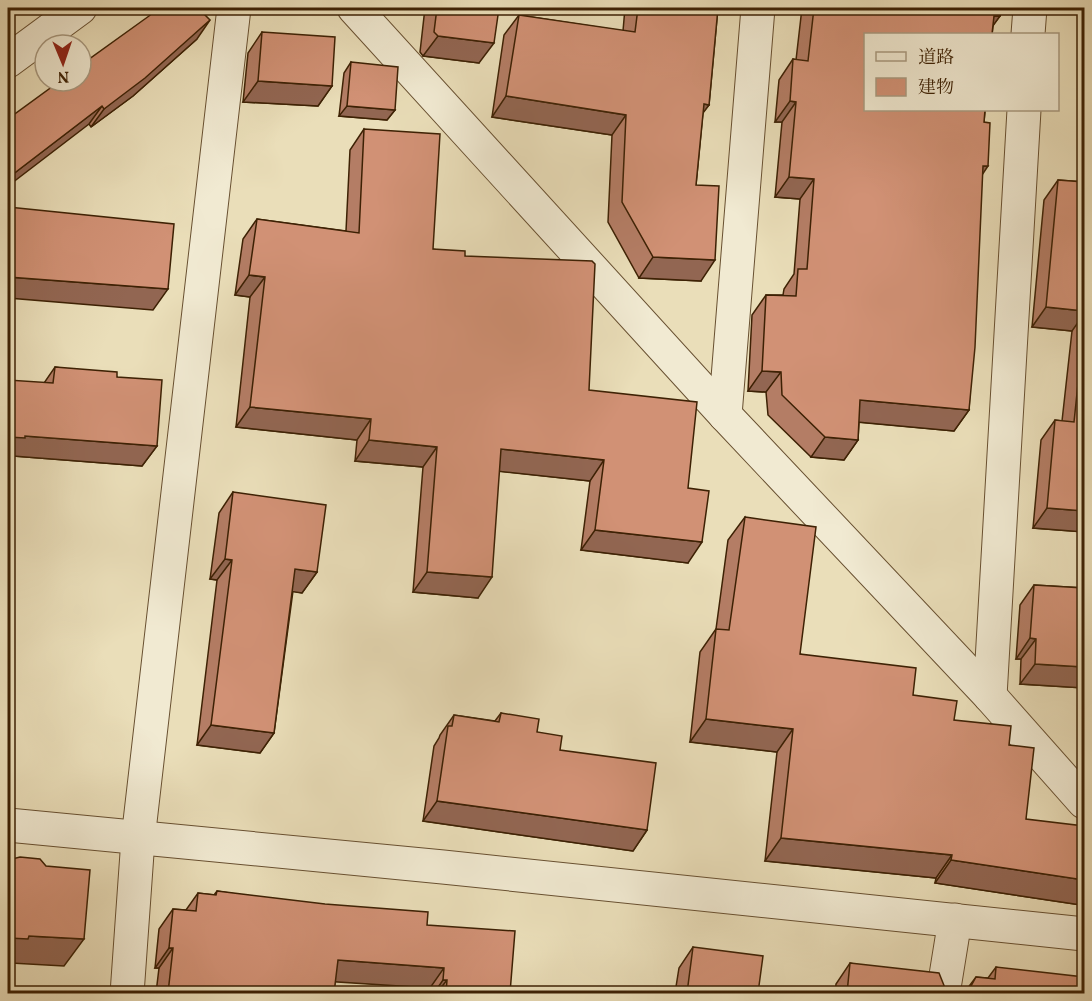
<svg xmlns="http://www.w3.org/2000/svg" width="1092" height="1001" font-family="Vollkorn,'Noto Serif JP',serif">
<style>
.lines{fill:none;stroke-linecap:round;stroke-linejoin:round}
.minor-casing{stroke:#685031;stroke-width:35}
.minor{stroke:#f1ead2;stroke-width:33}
.wall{fill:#b47d65;stroke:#3d2104;stroke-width:1.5}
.shaded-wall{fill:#926652;stroke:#3d2104;stroke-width:1.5}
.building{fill:#d19175;stroke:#3d2104;stroke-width:1.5}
</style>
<rect width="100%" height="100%" fill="#eadeb9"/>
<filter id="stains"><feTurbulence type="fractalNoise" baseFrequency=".00333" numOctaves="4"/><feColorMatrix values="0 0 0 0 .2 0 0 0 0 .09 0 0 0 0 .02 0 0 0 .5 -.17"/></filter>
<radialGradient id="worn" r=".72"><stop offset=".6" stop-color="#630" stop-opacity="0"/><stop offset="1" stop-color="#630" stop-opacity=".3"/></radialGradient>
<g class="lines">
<!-- minor casing -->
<g class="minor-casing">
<g id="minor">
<polyline points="354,8 725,415 990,696 1084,802"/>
<polyline points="1028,34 1030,8"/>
<polyline points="8,61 80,8"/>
<polyline points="725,415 758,8"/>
<polyline points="990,696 1024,110"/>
<polyline points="8,825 443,867 1084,934"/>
<polyline points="127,994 138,839 234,8"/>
<polyline points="943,994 955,920"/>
</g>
</g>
<!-- minor -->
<use href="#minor" class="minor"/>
</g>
<!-- wall -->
<g class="wall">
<polygon points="425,8 499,8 479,63 423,56 420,52"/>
<polygon points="625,8 718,8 709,105 703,112 696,185 701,281 639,278 608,222 612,135 492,117 504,35 519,15 623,31"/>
<polygon points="802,8 1000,8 1000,16 993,25 984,122 982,174 969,410 954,431 859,422 858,440 844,460 811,457 768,415 766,392 748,391 752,315 766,295 783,295 784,289 794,274 800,199 775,197 782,122 775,122 779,80 793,59 796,60"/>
<polygon points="262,32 332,86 318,106 243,102 248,53"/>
<polygon points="197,39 133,96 91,127 89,124 8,119"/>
<polygon points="351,62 395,110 387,120 339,116 344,73"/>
<polygon points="364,129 433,249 465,256 589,390 688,488 688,563 581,550 590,481 499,471 478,598 413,592 423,467 355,461 357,440 236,427 250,297 235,295 243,239 257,219 346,231 350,150"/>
<polygon points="1058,180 1084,182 1084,532 1033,528 1041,440 1055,420 1062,421 1072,331 1032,327 1044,200"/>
<polygon points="55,367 117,377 157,446 142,466 13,456 11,459 44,383"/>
<polygon points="233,492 317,572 302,593 293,591 274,733 260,753 197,745 217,580 210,579 219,513"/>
<polygon points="745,517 800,654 913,695 954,720 1009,745 1026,819 1081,905 935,883 936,878 765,861 777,752 690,742 700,652 716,629 728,540"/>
<polygon points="1034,585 1084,588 1084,688 1020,684 1021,659 1016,659 1020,605"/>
<polygon points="501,713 537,732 560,750 647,830 633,851 423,821 434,746 439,738 440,735 454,715 495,721"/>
<polygon points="217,891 427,925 510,993 429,993 430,988 335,981 334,993 156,993 159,968 155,968 159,929 173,909 186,910 198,893 214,895"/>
<polygon points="693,947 758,993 675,993 679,968"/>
<polygon points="850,963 945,988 955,992 964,991 967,989 976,977 988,978 996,967 1084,993 835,993 836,984"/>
</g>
<!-- shaded-wall -->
<g class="shaded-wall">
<polygon points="994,16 1000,16 987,34"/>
<polygon points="210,20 197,39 133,96 91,127 104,109"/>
<polygon points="438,36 494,43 479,63 423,56"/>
<polygon points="258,81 332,86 318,106 243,102"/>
<polygon points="506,96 626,115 612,135 492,117"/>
<polygon points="790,101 796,102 782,122 775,122"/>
<polygon points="704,104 709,105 694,125"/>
<polygon points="102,106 89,124 8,186 8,178"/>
<polygon points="347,106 395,110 387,120 339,116"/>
<polygon points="983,166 988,166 974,187"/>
<polygon points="789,177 814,179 800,199 775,197"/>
<polygon points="653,257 715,260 701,281 639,278"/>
<polygon points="249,275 265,277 250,297 235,295"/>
<polygon points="8,277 168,289 153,310 8,298"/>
<polygon points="1046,307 1084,311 1084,314 1072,331 1032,327"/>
<polygon points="762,371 781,372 766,392 748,391"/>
<polygon points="860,400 969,410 954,431 846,421"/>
<polygon points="250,407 371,419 357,440 236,427"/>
<polygon points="25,436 157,446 142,466 13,456 11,459 8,458 8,437"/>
<polygon points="825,437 858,440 844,460 811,457"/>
<polygon points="369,440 437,447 423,467 355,461"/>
<polygon points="501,449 604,460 590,481 486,470"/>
<polygon points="1047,508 1084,511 1084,532 1033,528"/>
<polygon points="595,530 702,542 688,563 581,550"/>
<polygon points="225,559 232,560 217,580 210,579"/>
<polygon points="295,569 317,572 302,593 281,590"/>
<polygon points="427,572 492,577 478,598 413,592"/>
<polygon points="1030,638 1036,639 1021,659 1016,659"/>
<polygon points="1035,664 1084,667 1084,688 1020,684"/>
<polygon points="706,719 793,729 777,752 690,742"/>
<polygon points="211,725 274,733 260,753 197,745"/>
<polygon points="437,801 647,830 633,851 423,821"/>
<polygon points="781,838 952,855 936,878 765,861"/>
<polygon points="951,860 1084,880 1084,899 1081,905 935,883"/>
<polygon points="29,936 84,939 64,966 11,963 9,967 8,966 8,939 9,938"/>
<polygon points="169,948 173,948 159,968 155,968"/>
<polygon points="338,960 444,968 430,988 323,981"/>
<polygon points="443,980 447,980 437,993 434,993"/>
</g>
<!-- building -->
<g class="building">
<polygon points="159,8 198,8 210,20 145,78 104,109 102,106 8,178 8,119 60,81 81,81 81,65 149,16"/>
<polygon points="437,8 499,8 494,43 438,36 434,32"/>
<polygon points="638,8 718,8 709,105 704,104 696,185 719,186 715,260 653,257 622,202 626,115 506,96 519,15 635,32"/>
<polygon points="814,8 1000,8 1000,16 994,16 992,34 866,34 866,110 985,110 984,122 990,123 988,166 983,166 975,347 969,410 860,400 858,440 825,437 782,395 781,372 762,371 766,295 796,296 798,269 807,269 814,179 789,177 796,102 790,101 793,59 808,61"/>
<polygon points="262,32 335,37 332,86 258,81"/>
<polygon points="351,62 398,67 395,110 347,106"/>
<polygon points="364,129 440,134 433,249 465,251 465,256 592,261 595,264 589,390 697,402 688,488 709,491 702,542 595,530 604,460 501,449 492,577 427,572 437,447 369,440 371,419 250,407 265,277 249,275 257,219 359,233"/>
<polygon points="1058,180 1084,182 1084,311 1046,307"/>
<polygon points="8,207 174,224 168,289 8,277"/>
<polygon points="1084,326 1084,511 1047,508 1055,420 1074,422"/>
<polygon points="55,367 117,372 117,377 162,380 157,446 25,436 25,438 8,437 8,380 53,383"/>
<polygon points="233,492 326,505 317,572 295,569 274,733 211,725 232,560 225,559"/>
<polygon points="745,517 816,527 800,654 916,668 913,695 957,701 954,720 1011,726 1009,745 1034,748 1026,819 1084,826 1084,880 951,860 952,855 781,838 793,729 706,719 716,629 729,630"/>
<polygon points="1034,585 1084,588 1084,667 1035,664 1036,639 1030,638"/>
<polygon points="501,713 539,719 537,732 562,736 560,750 656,763 647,830 437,801 448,726 452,726 454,715 499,722"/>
<polygon points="20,857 40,859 46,866 90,870 84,939 29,936 28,939 9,938 8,945 8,860"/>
<polygon points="217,891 325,904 428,912 427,925 515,931 510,993 446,993 447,980 443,980 444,968 338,960 334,993 168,993 173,948 169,948 173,909 196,911 198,893 216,895"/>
<polygon points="693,947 763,956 758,993 687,993"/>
<polygon points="850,963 939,973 945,988 955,992 964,991 971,986 976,977 995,979 996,967 1084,977 1084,993 847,993"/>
</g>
<!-- margin -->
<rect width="1092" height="1001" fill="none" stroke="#eadeb9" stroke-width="30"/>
<rect x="9" y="9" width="1074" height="983" fill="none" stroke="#3d2104" stroke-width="3"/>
<rect x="15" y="15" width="1062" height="971" fill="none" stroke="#3d2104" stroke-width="1.5"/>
<!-- legend -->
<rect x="864" y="33" width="195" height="78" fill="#f1ead2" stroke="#a99a80" stroke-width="1.5"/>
<rect x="876" y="52" width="30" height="9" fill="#f1ead2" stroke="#a99a80" stroke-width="1.5"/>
<text x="918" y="63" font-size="18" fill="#3d2104">道路</text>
<rect x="876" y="78" width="30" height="18" fill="#d19175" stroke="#a99a80" stroke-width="1.5"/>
<text x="918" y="93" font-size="18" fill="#3d2104">建物</text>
<!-- north arrow -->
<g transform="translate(63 63) rotate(178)"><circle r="28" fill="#f1ead2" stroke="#a99a80" stroke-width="1.5"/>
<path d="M0-4.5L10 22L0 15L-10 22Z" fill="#8f2418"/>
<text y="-9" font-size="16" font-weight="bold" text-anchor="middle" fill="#3d2104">N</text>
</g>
<rect width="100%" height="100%" filter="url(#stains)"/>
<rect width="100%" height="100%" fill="url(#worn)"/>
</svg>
